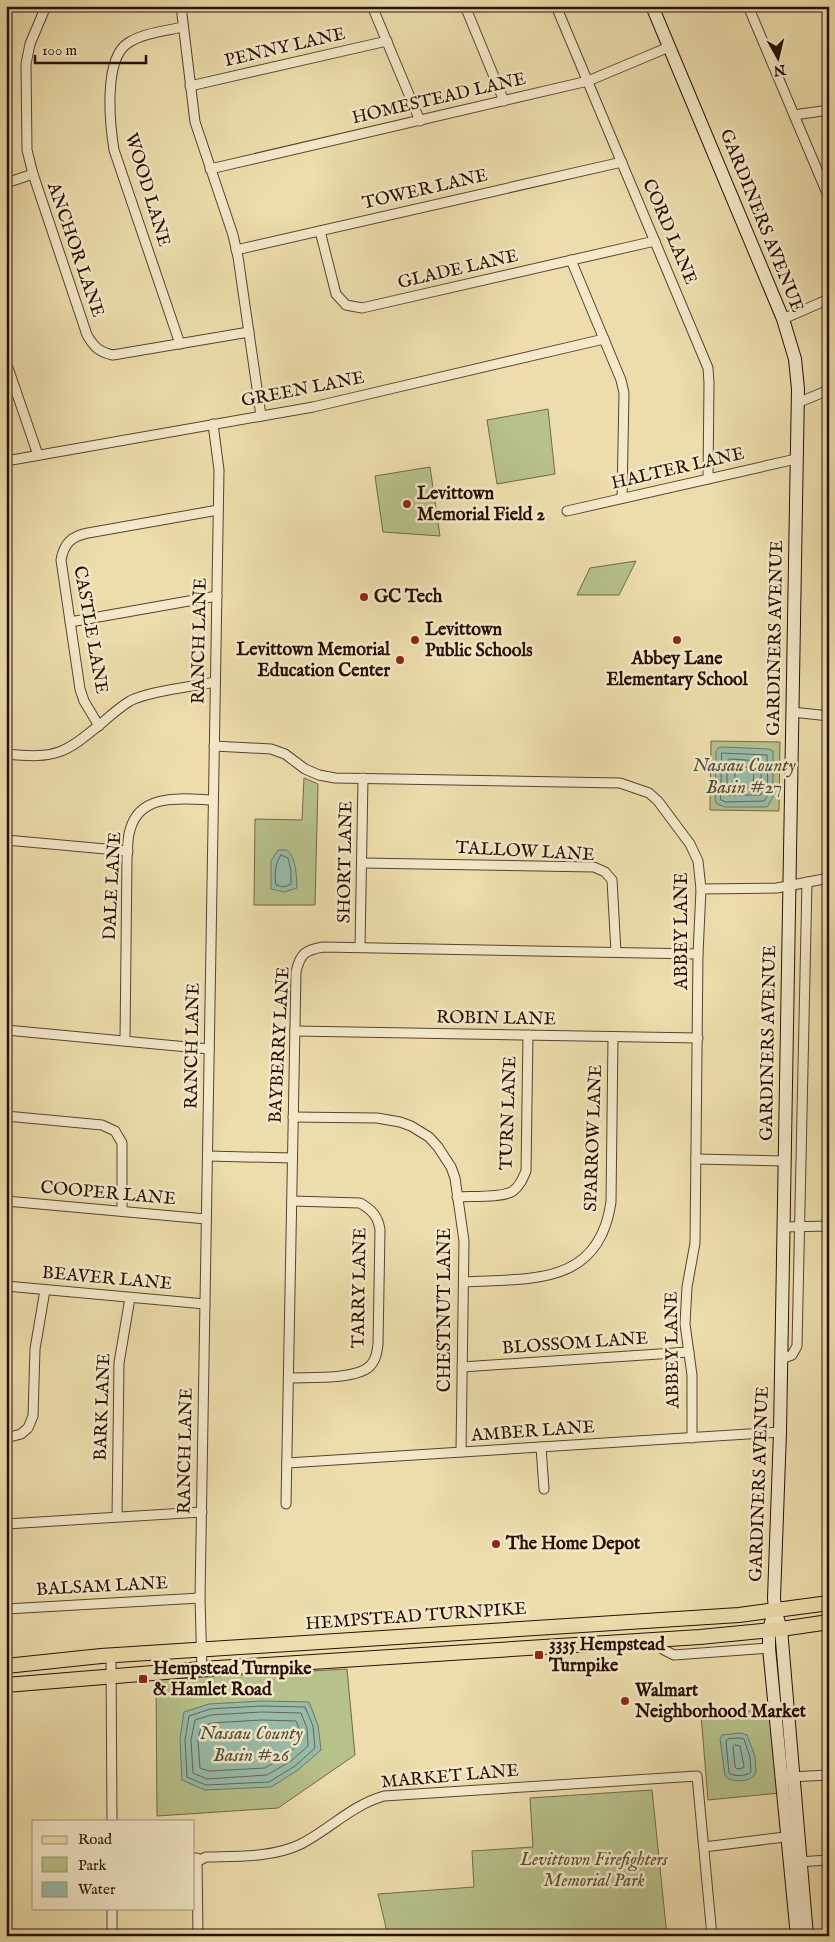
<svg xmlns="http://www.w3.org/2000/svg" width="835" height="1942" font-family="'IM FELL English',serif">
<style>
.green{fill:#b7c18a;stroke:#706847}
.water{fill:#99bcaa;stroke:#6c7768}
.lines{fill:none;stroke-linecap:round;stroke-linejoin:round}
.shore{stroke:#606657;stroke-width:1}
.minor-casing{stroke:#59422e;stroke-width:11}
.secondary-casing{stroke:#280f04;stroke-width:14}
.primary-casing{stroke:#280f04;stroke-width:16}
.minor{stroke:#f3e9c9;stroke-width:9}
.secondary{stroke:#f3e9c9;stroke-width:12}
.primary{stroke:#edddac;stroke-width:14}
.poi-dot{fill:#8f2418;stroke:#f3e9c9;stroke-width:2}
.labels{text-anchor:middle;dominant-baseline:central;stroke-width:5;stroke-linejoin:round;paint-order:stroke}
.street-label{font-size:18px;fill:#280f04;stroke:#f3e9c9}
.poi-label{font-size:18px;font-weight:bold;fill:#280f04;stroke:#f3e9c9;text-anchor:start}
.park-label{font-size:18px;font-style:italic;fill:#5a4d33;stroke:#f3e9c9}
.water-label{font-size:19px;font-style:italic;fill:#504c3e;stroke:#f3e9c9}
</style>
<rect width="100%" height="100%" fill="#edddac"/>
<filter id="stains"><feTurbulence type="fractalNoise" baseFrequency=".004" numOctaves="4"/><feColorMatrix values="0 0 0 0 .2 0 0 0 0 .09 0 0 0 0 .02 0 0 0 .5 -.17"/></filter>
<radialGradient id="worn" r=".72"><stop offset=".6" stop-color="#630" stop-opacity="0"/><stop offset="1" stop-color="#630" stop-opacity=".3"/></radialGradient>
<!-- green -->
<g class="green">
<polygon points="548,409 555,474 497,484 487,420"/>
<polygon points="430,467 440,536 383,532 375,476"/>
<polygon points="636,561 619,595 577,595 590,568"/>
<polygon points="711,741 780,742 779,811 710,810"/>
<polygon points="304,778 318,784 315,905 254,905 255,819 302,820"/>
<polygon points="347,1669 355,1755 278,1808 157,1816 156,1680"/>
<polygon points="773,1709 780,1793 708,1800 701,1715"/>
<polygon points="652,1790 667,1936 388,1936 378,1894 474,1887 472,1851 533,1847 530,1798"/>
</g>
<!-- water -->
<g class="water">
<polygon points="722,747 769,749 773,751 773,797 767,807 725,807 717,804 715,800 716,752 718,748"/>
<path d="M278,850h9c10,9 9,25 10,38l-13,4 -13,-3v-28z"/>
<polygon points="262,1701 309,1702 318,1725 321,1750 298,1770 271,1787 205,1790 182,1780 180,1739 184,1712 209,1704"/>
<path d="M740,1733l7,2 8,21 1,16c-4,11 -24,11 -31,4l-5,-37 2,-4z"/>
</g>
<g class="lines">
<!-- shore -->
<g class="shore">
<polygon points="722,753 767,755 768,795 764,801 726,802 721,800"/>
<polygon points="730,759 761,761 761,795 727,795 727,761"/>
<polygon points="737,767 754,768 753,788 735,787 735,769"/>
<path d="M281,855l7,3 3,13v13l-7,3 -8,-2c-2,-11 -1,-21 5,-30z"/>
<polygon points="262,1706 305,1707 313,1726 315,1748 295,1766 269,1782 206,1785 187,1777 185,1740 189,1716 210,1709"/>
<polygon points="262,1712 301,1713 307,1728 308,1746 291,1761 267,1775 207,1779 193,1773 191,1740 195,1720 211,1715"/>
<polygon points="262,1720 296,1721 300,1730 300,1742 287,1755 265,1768 209,1771 200,1768 198,1740 201,1726 213,1723"/>
<path d="M740,1738l4,1 6,18 1,15c-4,4 -17,5 -22,1l-3,-32 2,-2z"/>
<polygon points="735,1745 740,1746 744,1766 743,1768 737,1769 735,1767 733,1747"/>
</g>
<!-- minor casing -->
<g class="minor-casing">
<g id="minor">
<path d="M46,6l-16,38 -4,20 1,86 6,24 54,161c7,12 12,17 26,20l136,-23"/>
<polyline points="181,6 195,122 233,235 238,257 261,416"/>
<polyline points="372,6 420,121"/>
<polyline points="465,6 504,101"/>
<polyline points="556,6 708,368 709,383 708,479"/>
<polyline points="748,6 829,198"/>
<polyline points="190,86 387,41"/>
<polyline points="794,115 829,110"/>
<polyline points="210,169 588,81 669,47"/>
<polyline points="6,183 33,174"/>
<polyline points="320,231 336,294 346,305 362,308 655,241"/>
<polyline points="236,250 622,162"/>
<polyline points="571,260 621,380 624,393 622,498"/>
<polyline points="783,319 829,299"/>
<path d="M180,344l-66,-194c-4,-25 -11,-91 14,-107 15,-10 37,-12 55,-16"/>
<polyline points="6,362 38,455"/>
<polyline points="797,403 829,390"/>
<polyline points="6,461 313,407 604,339"/>
<polyline points="567,511 796,459"/>
<polyline points="70,622 217,596"/>
<polyline points="792,712 829,716"/>
<path d="M99,726l-15,-25 -4,-12 -19,-129c3,-17 11,-24 27,-27l130,-23"/>
<polyline points="214,746 271,749 285,754 305,769 319,775 335,778 620,783 649,793 658,801 690,844 698,861 701,889 698,954 695,1243 687,1287 685,1324 692,1375 692,1438"/>
<path d="M6,754c51,5 58,0 97,-32 8,-7 17,-15 27,-21 19,-10 62,-14 85,-19"/>
<polyline points="6,840 128,851"/>
<polyline points="362,863 594,867 605,872 612,880 616,952"/>
<polyline points="701,889 777,888 829,878"/>
<polyline points="360,947 363,778"/>
<polyline points="6,1030 209,1049"/>
<polyline points="295,1031 698,1038"/>
<path d="M125,1041l2,-183c1,-9 0,-19 3,-28 10,-38 53,-31 83,-30"/>
<polyline points="6,1116 102,1125 115,1131 122,1143 122,1211"/>
<polyline points="293,1117 377,1118 400,1122 411,1126 429,1137 438,1147 451,1167 455,1178 464,1241 461,1452"/>
<polyline points="208,1156 292,1158"/>
<polyline points="696,1159 784,1161"/>
<path d="M457,1197c14,-1 46,1 56,-6 7,-5 10,-13 13,-20l2,-136"/>
<polyline points="6,1201 206,1219"/>
<polyline points="783,1227 829,1226"/>
<path d="M464,1282c66,-4 135,5 147,-80l2,-165"/>
<polyline points="6,1286 205,1304"/>
<polyline points="781,1359 792,1355 797,1346 807,882"/>
<polyline points="462,1367 689,1352"/>
<path d="M289,1378c20,-1 67,2 81,-12 6,-6 7,-14 8,-22l2,-114c-2,-14 -8,-20 -20,-27l-68,-2"/>
<polyline points="6,1438 21,1434 28,1428 33,1416 35,1349 45,1290"/>
<polyline points="541,1447 544,1489"/>
<polyline points="287,1463 780,1432"/>
<path d="M286,1504l10,-532c4,-18 9,-22 27,-25l375,7"/>
<polyline points="117,1517 119,1363 130,1298"/>
<polyline points="6,1524 202,1512"/>
<polyline points="6,1609 200,1598"/>
<polyline points="655,1640 664,1650 674,1655 769,1648"/>
<polyline points="111,1656 112,1821"/>
<polyline points="202,1669 200,1598 219,470 213,424"/>
<polyline points="789,1777 829,1775"/>
<polyline points="704,1847 793,1836"/>
<path d="M194,1858l6,2 6,-3c31,-1 66,1 95,-13 29,-15 51,-39 83,-48l313,-20 15,160"/>
<polyline points="197,1858 198,1936"/>
<polyline points="797,1862 829,1860"/>
<polyline points="112,1908 112,1936"/>
</g>
</g>
<!-- secondary casing -->
<g class="secondary-casing">
<g id="secondary">
<polyline points="652,6 783,319 795,359 798,389 780,1432 774,1598 775,1610 781,1629 807,1936"/>
<polyline points="771,1622 769,1631 769,1648 797,1936"/>
</g>
</g>
<!-- primary casing -->
<g class="primary-casing">
<g id="primary">
<polyline points="6,1666 101,1656 739,1615 829,1603"/>
<polyline points="6,1685 202,1669 700,1637 781,1629 829,1622"/>
</g>
</g>
<!-- minor -->
<use href="#minor" class="minor"/>
<!-- secondary -->
<use href="#secondary" class="secondary"/>
<!-- primary -->
<use href="#primary" class="primary"/>
</g>
<!-- markers -->
<g class="poi-dot">
<circle cx="407" cy="504" r="5"/>
<circle cx="364" cy="597" r="5"/>
<circle cx="415" cy="640" r="5"/>
<circle cx="677" cy="640" r="5"/>
<circle cx="400" cy="660" r="5"/>
<circle cx="496" cy="1544" r="5"/>
<rect x="534" y="1650" width="10" height="10" rx="2.5"/>
<rect x="138" y="1674" width="10" height="10" rx="2.5"/>
<circle cx="625" cy="1701" r="5"/>
</g>
<g class="labels">
<!-- street labels -->
<g class="street-label">
<text transform="translate(285 48) rotate(-13)">PENNY LANE</text>
<text transform="translate(439 99) rotate(-13)">HOMESTEAD LANE</text>
<text transform="translate(147 190) rotate(73)">WOOD LANE</text>
<text transform="translate(425 190) rotate(-13)">TOWER LANE</text>
<text transform="translate(761 221) rotate(68)">GARDINERS AVENUE</text>
<text transform="translate(669 232) rotate(67)">CORD LANE</text>
<text transform="translate(75 250) rotate(71)">ANCHOR LANE</text>
<text transform="translate(458 270) rotate(-13)">GLADE LANE</text>
<text transform="translate(303 390) rotate(-11)">GREEN LANE</text>
<text transform="translate(678 469) rotate(-13)">HALTER LANE</text>
<text transform="translate(90 630) rotate(80)">CASTLE LANE</text>
<text transform="translate(776 638) rotate(-89)">GARDINERS AVENUE</text>
<text transform="translate(200 641) rotate(-89)">RANCH LANE</text>
<text transform="translate(525 852) rotate(3)">TALLOW LANE</text>
<text transform="translate(346 862) rotate(-89)">SHORT LANE</text>
<text transform="translate(113 886) rotate(-87)">DALE LANE</text>
<text transform="translate(682 931) rotate(-90)">ABBEY LANE</text>
<text transform="translate(496 1019) rotate(1)">ROBIN LANE</text>
<text transform="translate(769 1043) rotate(-89)">GARDINERS AVENUE</text>
<text transform="translate(280 1045) rotate(-87)">BAYBERRY LANE</text>
<text transform="translate(193 1046) rotate(-89)">RANCH LANE</text>
<text transform="translate(509 1113) rotate(-88)">TURN LANE</text>
<text transform="translate(594 1138) rotate(-88)">SPARROW LANE</text>
<text transform="translate(108 1194) rotate(5)">COOPER LANE</text>
<text transform="translate(107 1279) rotate(5)">BEAVER LANE</text>
<text transform="translate(360 1288) rotate(-89)">TARRY LANE</text>
<text transform="translate(445 1310) rotate(-90)">CHESTNUT LANE</text>
<text transform="translate(575 1344) rotate(-4)">BLOSSOM LANE</text>
<text transform="translate(673 1350) rotate(-91)">ABBEY LANE</text>
<text transform="translate(103 1407) rotate(-88)">BARK LANE</text>
<text transform="translate(533 1432) rotate(-4)">AMBER LANE</text>
<text transform="translate(186 1451) rotate(-89)">RANCH LANE</text>
<text transform="translate(760 1484) rotate(-88)">GARDINERS AVENUE</text>
<text transform="translate(102 1587) rotate(-3)">BALSAM LANE</text>
<text transform="translate(416 1617) rotate(-4)">HEMPSTEAD TURNPIKE</text>
<text transform="translate(450 1777) rotate(-5)">MARKET LANE</text>
</g>
<!-- poi labels -->
<g class="poi-label">
<text x="417" y="494">Levittown<tspan x="417" dy="21">Memorial Field 2</tspan></text>
<text x="374" y="597">GC Tech</text>
<text x="425" y="630">Levittown<tspan x="425" dy="21">Public Schools</tspan></text>
<text x="390" y="650" text-anchor="end">Levittown Memorial<tspan x="390" dy="21">Education Center</tspan></text>
<text x="677" y="659" text-anchor="middle">Abbey Lane<tspan x="677" dy="21">Elementary School</tspan></text>
<text x="506" y="1544">The Home Depot</text>
<text x="549" y="1645">3335 Hempstead<tspan x="549" dy="21">Turnpike</tspan></text>
<text x="153" y="1669">Hempstead Turnpike<tspan x="153" dy="21">&amp; Hamlet Road</tspan></text>
<text x="635" y="1691">Walmart<tspan x="635" dy="21">Neighborhood Market</tspan></text>
</g>
<!-- park labels -->
<g class="park-label">
<text x="594" y="1860">Levittown Firefighters<tspan x="594" dy="21">Memorial Park</tspan></text>
</g>
<!-- water labels -->
<g class="water-label">
<text x="744" y="766">Nassau County<tspan x="744" dy="22">Basin #27</tspan></text>
<text x="251" y="1734">Nassau County<tspan x="251" dy="22">Basin #26</tspan></text>
</g>
</g>
<!-- margin -->
<rect width="835" height="1942" fill="none" stroke="#edddac" stroke-width="25"/>
<rect x="8" y="8" width="820" height="1927" fill="none" stroke="#280f04" stroke-width="2.5"/>
<rect x="12" y="12" width="810" height="1917" fill="none" stroke="#280f04"/>
<!-- legend -->
<rect x="32" y="1820" width="162" height="90" fill="#f3e9c9" stroke="#a2927a"/>
<rect x="42" y="1836" width="25" height="8" fill="#edddac" stroke="#a2927a"/>
<text x="78" y="1844" font-size="15" fill="#280f04">Road</text>
<rect x="42" y="1857" width="25" height="15" fill="#b7c18a" stroke="#a2927a"/>
<text x="78" y="1870" font-size="15" fill="#280f04">Park</text>
<rect x="42" y="1882" width="25" height="15" fill="#99bcaa" stroke="#a2927a"/>
<text x="78" y="1894" font-size="15" fill="#280f04">Water</text>
<!-- north arrow -->
<g transform="translate(778 58) rotate(172)" stroke="#f3e9c9" stroke-width="4" paint-order="stroke">
<path d="M0-4L9 19L0 12L-9 19Z" fill="#280f04"/>
<text y="-8" font-size="14" font-weight="bold" text-anchor="middle" fill="#280f04">N</text>
</g>
<!-- scale -->
<path d="M35 55v8h111v-8" fill="none" stroke="#280f04" stroke-width="2.5"/>
<text x="42" y="55" font-size="15" fill="#280f04" stroke="#f3e9c9" stroke-width="4" paint-order="stroke">100 m</text>
<rect width="100%" height="100%" filter="url(#stains)"/>
<rect width="100%" height="100%" fill="url(#worn)"/>
</svg>
